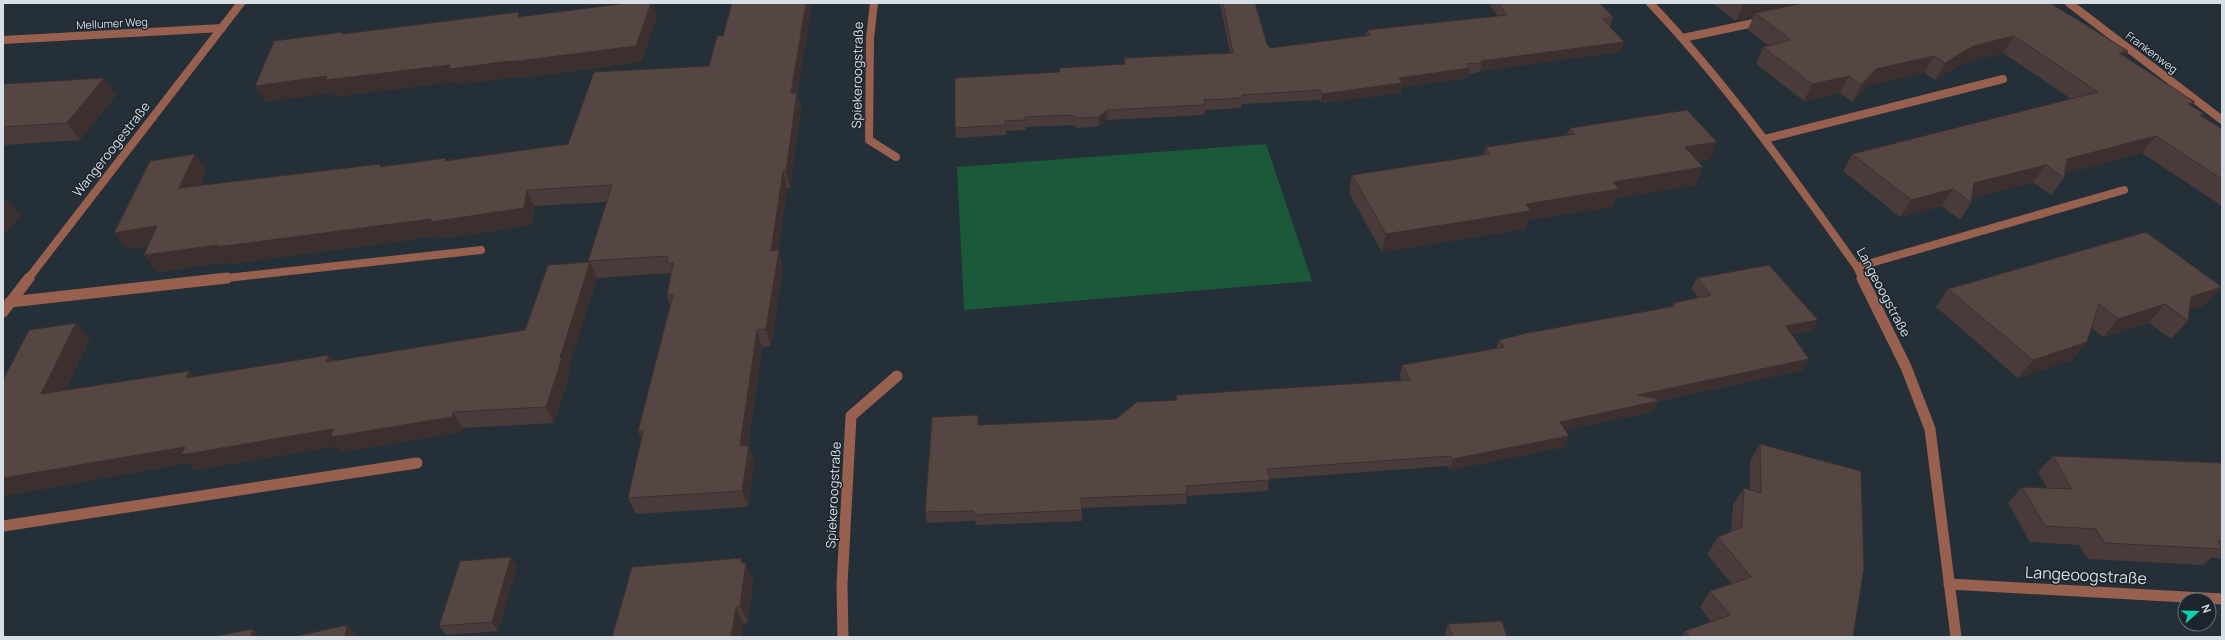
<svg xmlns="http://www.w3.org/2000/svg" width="2225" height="640" font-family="Manrope,sans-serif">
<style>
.green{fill:#1a5939}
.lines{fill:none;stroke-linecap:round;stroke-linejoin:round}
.minor-far1{stroke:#98604e;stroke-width:8}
.minor{stroke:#98604e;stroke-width:11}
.wall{fill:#493b3a}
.shaded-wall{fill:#3c302f}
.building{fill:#554543;stroke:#3c302f}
.labels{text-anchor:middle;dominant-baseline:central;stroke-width:3;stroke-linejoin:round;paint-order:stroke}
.far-street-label{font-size:11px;fill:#d8dee5;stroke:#1c252e}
.street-label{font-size:13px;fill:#d8dee5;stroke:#1c252e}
.near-street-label{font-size:16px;fill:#d8dee5;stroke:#1c252e}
</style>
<rect width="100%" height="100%" fill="#252f38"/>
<!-- green -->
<polygon class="green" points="1266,144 1312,281 964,310 957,167"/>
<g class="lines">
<!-- minor-far1 -->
<g class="minor-far1">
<polyline points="874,3 870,38 869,140 896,157"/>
<path d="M1650,3c77,81 142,173 207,264l6,12"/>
<polyline points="2069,3 2222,120"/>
<polyline points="1683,38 1763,21"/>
<polyline points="3,40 222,28"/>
<polyline points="1765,139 2003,79"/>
<polyline points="1857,267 2124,190"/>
<polyline points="28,279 241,3"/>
<polyline points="218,279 481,250"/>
</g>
<!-- minor -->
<g class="minor">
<polyline points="1862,278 1906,367 1930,429 1956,637"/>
<polyline points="10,302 227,278"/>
<polyline points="3,312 29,278"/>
<polyline points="3,526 417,463"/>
<polyline points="1949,584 2222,599"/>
<polyline points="843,637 842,585 851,416 897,376"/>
</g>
</g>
<!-- wall -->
<g class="wall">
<polygon points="732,3 812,3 797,93 801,109 790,188 787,188 778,250 783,267 771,346 762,347 748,445 749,445 754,461 748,507 636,514 628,498 642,439 638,431 670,305 667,295 671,274 670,273 597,278 568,370 570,373 554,423 462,428 461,432 342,452 337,446 195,470 189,463 3,496 90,338 65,391 189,371 193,377 329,355 334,361 525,330 588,262 588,261 607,202 534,206 532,225 440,239 439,236 229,264 228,262 157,272 148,246 128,249 114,233 195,154 206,171 200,185 447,160 568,144 709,66 723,36"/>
<polygon points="1220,3 1255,3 1267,44 1270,48 1366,36 1367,30 1498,16 1488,3 1600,3 1613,17 1610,27 1624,42 1620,52 1480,71 1479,72 1469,74 1468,78 1402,87 1400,93 1321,103 1319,100 1242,104 1241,108 1205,110 1204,115 1107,120 1099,126 1079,128 1073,125 1025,127 1026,130 1006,131 1006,135 956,138 955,128 1059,72 1124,64 1124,58 1230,53"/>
<polygon points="1712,3 2054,3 2053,5 2124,56 2192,106 2204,114 2202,117 2222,129 2222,206 2142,153 2064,174 2064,178 2051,195 2033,182 1972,198 1971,203 1960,220 1942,206 1900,217 1843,171 1852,154 2071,99 2003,53 1963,63 1935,80 1924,73 1867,86 1852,102 1840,93 1804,101 1756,64 1763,47 1769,46 1748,30 1753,17 1736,21"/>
<polygon points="104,78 116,95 80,140 3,145 3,84"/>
<polygon points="1570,128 1710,159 1698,161 1703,167 1695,185 1616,198 1612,207 1528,220 1525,229 1382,252 1349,193 1352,175 1484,155 1486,147 1567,135"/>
<polygon points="1697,278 1812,331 1792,334 1803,370 1658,401 1652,412 1565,430 1564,447 1450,470 1448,466 1269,479 1268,491 1187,496 1186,504 1082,508 1082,521 976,525 975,521 927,523 925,512 980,425 1116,419 1176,400 1176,395 1402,381 1400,376 1402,365 1496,348 1499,340 1671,307 1673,303 1699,298 1691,289"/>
<polygon points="1948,289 2205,305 2189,310 2188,321 2171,339 2149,323 2103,337 2092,328 2087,342 2072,360 2018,378 1936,307"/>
<polygon points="1760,444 1853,637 1682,637 1685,631 1711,622 1700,607 1710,591 1732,584 1707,554 1718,537 1731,531 1733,505 1744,488 1750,490 1750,461"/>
<polygon points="2053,456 2222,463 2222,558 2211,558 2203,565 2088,559 2079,545 2030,542 2008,503 2022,487 2047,488 2038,472"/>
<polygon points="511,557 517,567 498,631 446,635 439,626"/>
<polygon points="741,558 743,563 753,580 748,623 743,624 741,637 612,637"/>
<polygon points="1448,624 1507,637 1446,637 1445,633"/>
</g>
<!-- shaded-wall -->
<g class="shaded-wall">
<polygon points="3,3 8,3 3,8"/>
<polygon points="651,3 653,3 657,16 642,62 517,79 517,77 456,85 455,82 335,97 333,93 265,102 255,86"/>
<polygon points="806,3 812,3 797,93 801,109 790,188 786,171 791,93"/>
<polygon points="1749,3 1821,3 1755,13 1753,17 1736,21 1743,4"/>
<polygon points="2014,36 2003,53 1963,63 1935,80 1945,63 1973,46"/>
<polygon points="1624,42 1620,52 1480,71 1482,63 1481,61"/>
<polygon points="2128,51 2116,68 2119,53"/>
<polygon points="1934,56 1924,73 1867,86 1852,102 1861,85 1876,69"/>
<polygon points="1470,68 1468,78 1402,87 1400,93 1321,103 1322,94 1399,78"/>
<polygon points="1849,76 1840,93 1804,101 1812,84"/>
<polygon points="104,78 116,95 80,140 67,123"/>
<polygon points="2195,102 2182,119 2188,104"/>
<polygon points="1107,110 1107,120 1099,126 1099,117"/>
<polygon points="2156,136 2142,153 2060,175 2067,159"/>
<polygon points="1717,142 1710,159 1678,164 1685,147"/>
<polygon points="195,154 206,171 191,204 179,188"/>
<polygon points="2046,165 2033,182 1967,200 1974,183"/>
<polygon points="1703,167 1695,185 1616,198 1612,207 1528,220 1525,229 1382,252 1386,234 1526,204 1613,182"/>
<polygon points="783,171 787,188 776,268 771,251"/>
<polygon points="1953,189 1942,206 1900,217 1911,200"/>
<polygon points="527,190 534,206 532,225 440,239 439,236 229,264 228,262 157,272 144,255 218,245"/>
<polygon points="5,197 21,215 3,237 3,200"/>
<polygon points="157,226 170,243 128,249 114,233"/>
<polygon points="779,250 783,267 771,346 766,329"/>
<polygon points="590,262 597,278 568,370 570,373 554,423 546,407 560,358"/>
<polygon points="2222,287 2205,305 2178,314 2191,297"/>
<polygon points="2165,304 2149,323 2103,337 2118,319"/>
<polygon points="1818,320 1812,331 1780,337 1786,326"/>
<polygon points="76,323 90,338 56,410 41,394"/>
<polygon points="757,330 762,347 745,462 740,446"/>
<polygon points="2087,342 2072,360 2018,378 2033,360"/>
<polygon points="329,355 340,370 326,362"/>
<polygon points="1809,359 1803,370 1633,406 1638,395"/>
<polygon points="189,371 201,386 186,378"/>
<polygon points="1658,401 1652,412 1555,432 1560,422"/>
<polygon points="453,412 462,428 461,432 342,452 337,446 195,470 189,463 3,496 3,478 185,447 333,429"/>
<polygon points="978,415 980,426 978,425"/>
<polygon points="1569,436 1564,447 1450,470 1453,459"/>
<polygon points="749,445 754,461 748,507 742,491"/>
<polygon points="511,557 517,567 498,631 492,622"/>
<polygon points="741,558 746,569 746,563 753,580 748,623 740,606"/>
<polygon points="736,607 743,624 741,637 731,637"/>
<polygon points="347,625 358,637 345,637"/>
<polygon points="253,629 260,637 251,637"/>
</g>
<!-- building -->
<g class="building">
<polygon points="628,3 651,3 636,46 511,62 510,61 449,69 450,65 326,80 327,76 255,86 274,41 343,32 342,34 519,12 518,17"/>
<polygon points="732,3 806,3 791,93 797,93 786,171 783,171 771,251 779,250 766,329 757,330 740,446 749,445 742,491 628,498 643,431 638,431 673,295 667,295 673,263 667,263 668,256 588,261 612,185 527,190 524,208 431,222 431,219 217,247 218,245 144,255 157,226 114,233 150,161 195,154 179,188 380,164 380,167 446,158 445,161 568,144 594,72 709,66 717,36 723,36"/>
<polygon points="1223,3 1255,3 1267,44 1270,48 1371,35 1367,30 1507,15 1498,3 1600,3 1613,17 1603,19 1624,42 1481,61 1482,63 1467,64 1470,68 1399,78 1402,83 1322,94 1320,90 1242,95 1242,98 1204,100 1205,105 1107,110 1099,117 1078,118 1073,115 1025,117 1025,120 1005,121 1006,125 955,128 955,78 1059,72 1060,68 1125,64 1124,58 1233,53"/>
<polygon points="1803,3 2050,3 2128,51 2119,53 2195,102 2188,104 2204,114 2200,115 2222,129 2222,179 2156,136 2067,159 2064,178 2046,165 1974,183 1971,203 1953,189 1911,200 1852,154 2098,92 2014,36 1973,46 1945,63 1934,56 1876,69 1861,85 1849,76 1812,84 1763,47 1791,40 1755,13"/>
<polygon points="104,78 67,123 3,127 3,84"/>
<polygon points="1687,110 1717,142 1685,147 1703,167 1613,182 1619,189 1526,204 1531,211 1386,234 1352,175 1490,154 1486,147 1575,134 1570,128"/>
<polygon points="2146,232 2222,287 2191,297 2188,321 2165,304 2118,319 2099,304 2087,342 2033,360 1948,289"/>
<polygon points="590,262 560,358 562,358 546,407 453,412 452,417 331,437 333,429 181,455 185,447 3,478 3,380 29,330 76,323 41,394 189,371 186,378 329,355 326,362 525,330 548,265"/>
<polygon points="1769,265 1818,320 1786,326 1809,359 1638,395 1658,399 1658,401 1560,422 1569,436 1453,459 1451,456 1267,469 1270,480 1186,486 1187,494 1081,498 1082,510 974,515 974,511 925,512 932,417 978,415 978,425 1116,419 1137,402 1177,400 1176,395 1411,380 1402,365 1504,347 1499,340 1527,333 1675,306 1673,303 1711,295 1697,278"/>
<polygon points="1760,444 1861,471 1864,568 1853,637 1690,637 1685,631 1730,615 1710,591 1751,577 1718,537 1742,527 1744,488 1761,493"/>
<polygon points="2053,456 2222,463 2222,542 2218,541 2222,549 2105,543 2096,529 2045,526 2022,487 2072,489"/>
<polygon points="511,557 492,622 439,626 460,561"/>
<polygon points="741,558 741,563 746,563 740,606 736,607 731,637 612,637 632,567"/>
<polygon points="1502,621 1507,637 1453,637 1448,624"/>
<polygon points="347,625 345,637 292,637"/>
<polygon points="253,629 251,637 211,637"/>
</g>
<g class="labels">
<!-- far-street labels -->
<g class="far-street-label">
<text transform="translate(112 23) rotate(-3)">Mellumer Weg</text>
<text transform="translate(2152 52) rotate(37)">Frankenweg</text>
</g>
<!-- street labels -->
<g class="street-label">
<text transform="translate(857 75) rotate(-89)">Spiekeroogstraße</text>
<text transform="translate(111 149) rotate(-52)">Wangeroogestraße</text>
<text transform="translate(1884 292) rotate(62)">Langeoogstraße</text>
<text transform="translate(833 495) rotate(-87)">Spiekeroogstraße</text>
</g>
<!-- near-street labels -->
<g class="near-street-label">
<text transform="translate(2086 575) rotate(3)">Langeoogstraße</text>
</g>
</g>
<!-- border -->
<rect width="2225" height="640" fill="none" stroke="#d8dee5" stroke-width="8"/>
<!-- north arrow -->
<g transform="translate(2197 612) rotate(70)"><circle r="19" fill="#1c252e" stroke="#676f77"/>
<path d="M0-3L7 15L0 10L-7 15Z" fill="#0cd5b5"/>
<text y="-6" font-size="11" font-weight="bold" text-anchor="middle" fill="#d8dee5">N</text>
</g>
</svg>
